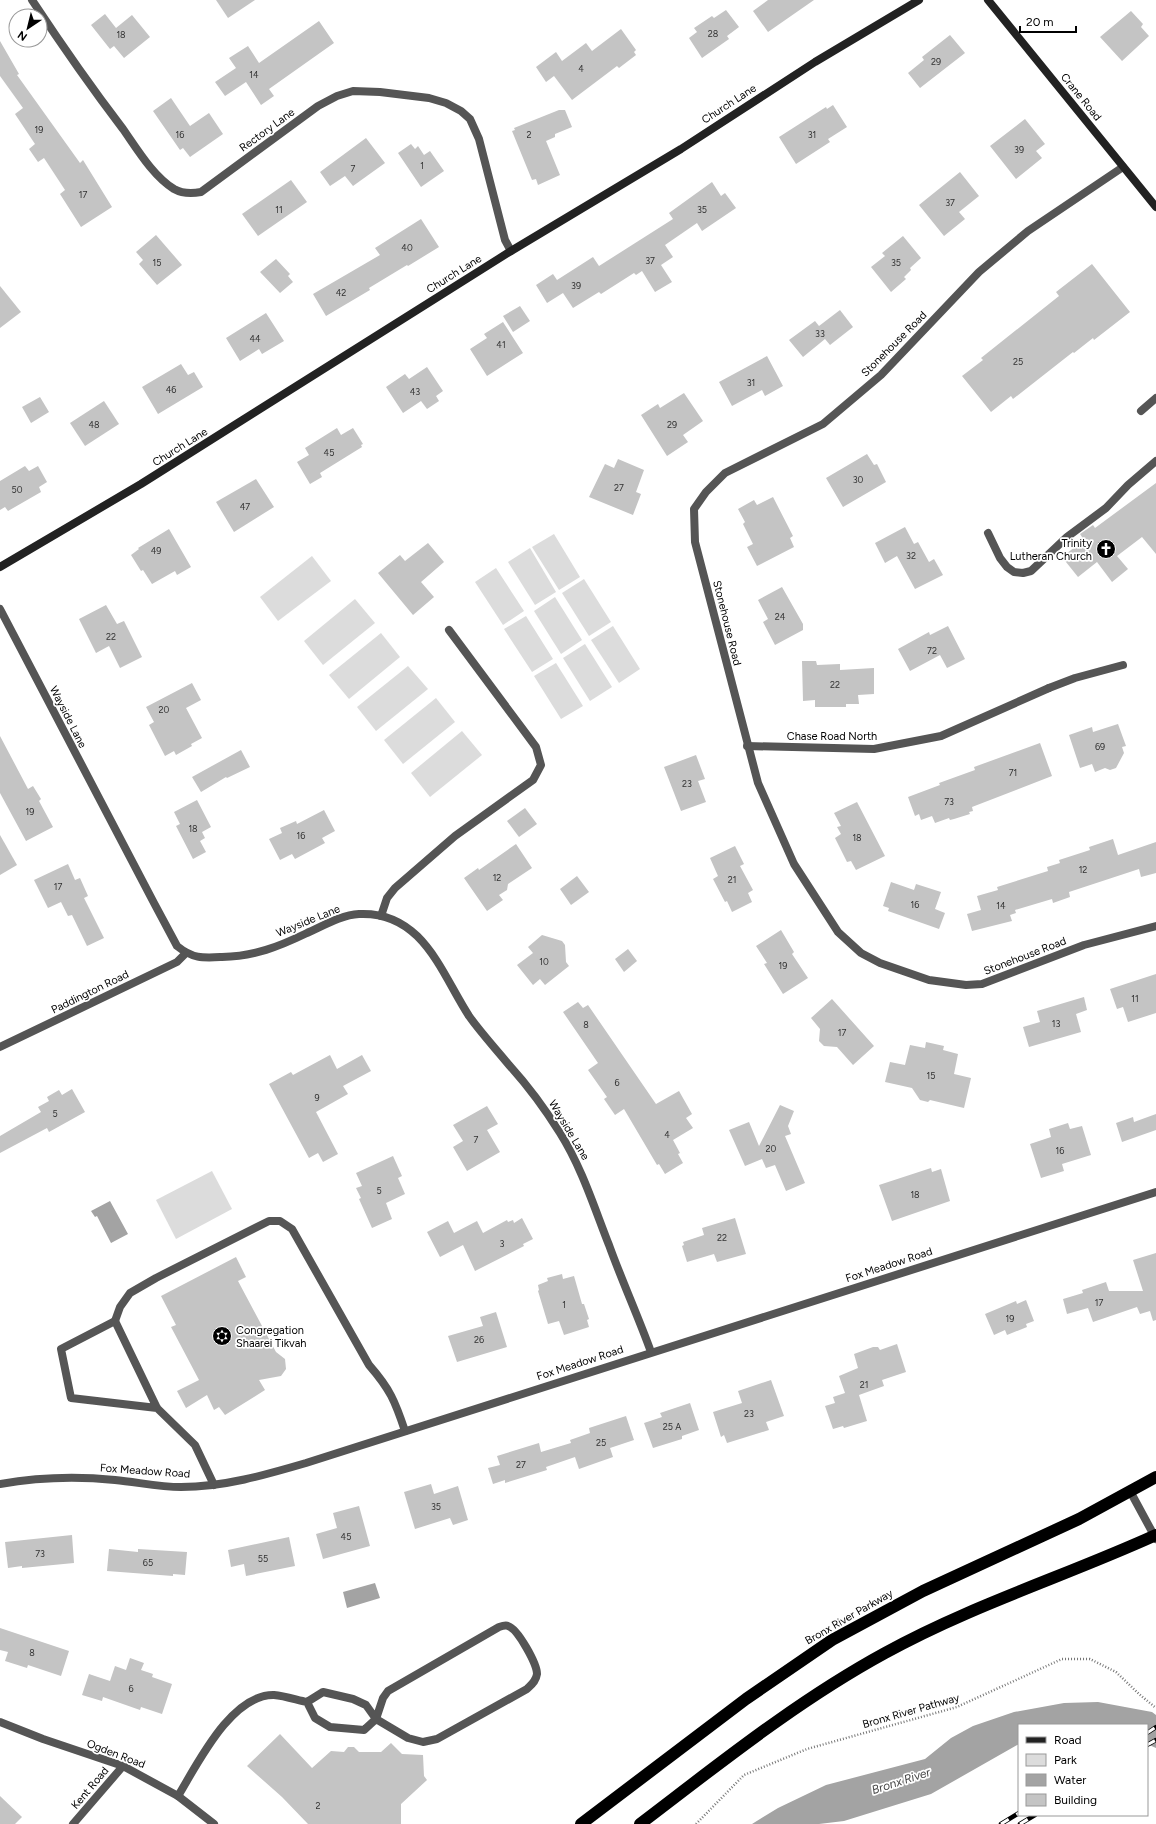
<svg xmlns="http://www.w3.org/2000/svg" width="1156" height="1824" font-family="Figtree,sans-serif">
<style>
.green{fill:#dcdcdc}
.water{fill:#a3a3a3}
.building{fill:#c4c4c4}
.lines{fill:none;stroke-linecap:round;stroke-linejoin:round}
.path{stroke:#777;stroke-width:2.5;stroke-dasharray:1 2;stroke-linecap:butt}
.lane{stroke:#555;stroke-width:8}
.street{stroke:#555;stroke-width:8}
.secondary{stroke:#222;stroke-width:8}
.highway{stroke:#000;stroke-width:12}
.rail-casing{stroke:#000;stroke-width:4.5}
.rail{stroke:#fff;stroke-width:3;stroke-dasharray:9;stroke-linecap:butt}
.labels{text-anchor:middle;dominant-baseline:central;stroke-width:3.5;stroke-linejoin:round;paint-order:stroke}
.number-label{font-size:9px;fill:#313131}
.street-label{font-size:11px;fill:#000;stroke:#fff}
.poi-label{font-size:11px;fill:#000;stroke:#fff;text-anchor:end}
.water-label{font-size:12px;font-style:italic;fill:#444;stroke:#fff}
</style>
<rect width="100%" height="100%" fill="#fff"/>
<!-- green -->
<g class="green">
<polygon points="554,534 580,577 559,590 532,547"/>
<polygon points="530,548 556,592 535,605 508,562"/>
<polygon points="312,556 331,581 278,621 260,597"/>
<polygon points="496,568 524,611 503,625 475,582"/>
<polygon points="584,579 611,622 589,636 562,593"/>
<polygon points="555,597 582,640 561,654 534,611"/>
<polygon points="355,599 375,623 323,665 304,641"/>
<polygon points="526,616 553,659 532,672 504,629"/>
<polygon points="613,626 640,669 619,683 591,640"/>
<polygon points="381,633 400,657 349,699 329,675"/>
<polygon points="585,644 612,687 590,701 563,658"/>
<polygon points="556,663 583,706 561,719 534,676"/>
<polygon points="408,666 428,689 376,731 357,707"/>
<polygon points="436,698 455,722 403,764 384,740"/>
<polygon points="462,731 482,755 430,797 411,773"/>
<polygon points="212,1171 232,1209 176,1239 156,1200"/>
</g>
<!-- water -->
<g class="water">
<polygon points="110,1201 128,1234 111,1243 97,1216 95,1217 91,1211"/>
<polygon points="375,1583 380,1598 347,1608 343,1592"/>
<polygon points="1098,1702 1152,1712 1156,1715 1156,1748 1147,1744 1147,1725 1019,1725 1019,1744 931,1794 844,1821 819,1824 752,1824 778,1808 826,1785 925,1759 951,1738 973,1726 1014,1712 1064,1703"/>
</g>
<!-- building -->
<g class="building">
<polygon points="216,0 255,0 228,18"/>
<polygon points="768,0 814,0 768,32 753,11"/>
<polygon points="726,10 739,27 727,36 729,39 702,58 689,38 697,32 694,28 712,16 714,18"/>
<polygon points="1131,11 1143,24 1141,27 1149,36 1122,61 1100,37"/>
<polygon points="105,14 116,28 132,15 150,37 124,58 114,46 110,49 91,25"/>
<polygon points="319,21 334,43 269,89 274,96 261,105 246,82 225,96 215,82 236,68 229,58 248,46 259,63"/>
<polygon points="621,29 636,50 634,52 636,55 619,68 617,66 572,100 554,76 546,82 536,67 556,52 562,61 586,43 592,51"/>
<polygon points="950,35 965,53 920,88 908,73 924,60 922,57"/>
<polygon points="0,41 19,74 17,75 80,163 83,160 112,207 81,227 60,194 65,190 44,158 38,162 29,149 35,144 15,114 23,108 0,76"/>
<polygon points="171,98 190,126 209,113 223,134 190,157 183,148 180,150 153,111"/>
<polygon points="833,105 847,127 828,139 830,142 796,164 779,137 826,107 827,109"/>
<polygon points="559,110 565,110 572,127 555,134 555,137 546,141 560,175 538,185 536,179 532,180 512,131 515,130 514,128"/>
<polygon points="1025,119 1045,144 1036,151 1042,158 1016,179 990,146"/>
<polygon points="366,138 385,163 353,186 345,176 330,186 320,172"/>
<polygon points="411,144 415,149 418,146 424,155 430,151 444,171 421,187 398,153"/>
<polygon points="960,172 979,196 959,212 965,219 944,236 919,205"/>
<polygon points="291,180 307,202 258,236 242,214"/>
<polygon points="712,182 721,196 725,193 736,208 702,231 697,223 665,245 673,257 661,265 672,282 655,292 642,271 636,275 634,273 601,294 599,292 573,308 563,293 547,303 536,285 553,274 557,280 593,257 599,266 673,219 669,213"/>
<polygon points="421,219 439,247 408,266 407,265 369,288 370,290 326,316 313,294 380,255 375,248"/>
<polygon points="156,235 182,265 157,285 139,264 143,260 136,252"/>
<polygon points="903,236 921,258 910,268 911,270 904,277 906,279 891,292 871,267 885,256 882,253"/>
<polygon points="276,259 290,274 288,276 293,282 280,293 260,272"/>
<polygon points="1092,264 1130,312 1094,340 1093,338 1074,353 1073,352 1013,399 1011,396 991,412 962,376 983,360 981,358 1059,296 1056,292"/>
<polygon points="0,286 21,312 0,328"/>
<polygon points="520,306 530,321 513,332 503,316"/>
<polygon points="840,310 853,327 830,345 825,339 803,357 789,340 815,321 819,326"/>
<polygon points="266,313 284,341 262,354 259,349 240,361 226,338"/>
<polygon points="503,322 523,353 487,376 470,349 487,338 484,334"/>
<polygon points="767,356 783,386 765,396 762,390 732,406 719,382"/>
<polygon points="181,364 188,375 194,372 203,387 158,414 142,387"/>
<polygon points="427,367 443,391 436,396 439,401 427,409 421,401 403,413 386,387 405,374 409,379"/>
<polygon points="684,393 703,421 683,435 688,442 667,456 641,415 658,404 660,408"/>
<polygon points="40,397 49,412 31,423 22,407"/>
<polygon points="104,401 119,424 85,446 70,423"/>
<polygon points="337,428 341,435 353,428 363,444 361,445 362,447 320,473 322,477 310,484 297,462 309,455 305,448"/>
<polygon points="867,454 874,465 877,464 886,482 843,507 826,478"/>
<polygon points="618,459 644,470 636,492 641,494 633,515 589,497 605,464 614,468"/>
<polygon points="25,466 29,471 38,466 47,482 39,487 41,492 8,511 5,507 0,510 0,481"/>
<polygon points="256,479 274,507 234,532 216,502"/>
<polygon points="1156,483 1156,554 1142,537 1117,556 1128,569 1112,582 1097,562 1078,577 1062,557 1084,540 1080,534 1093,525 1095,528"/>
<polygon points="773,497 793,536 790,538 794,547 757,566 747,547 753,544 743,524 745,522 738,509 754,500 757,505"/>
<polygon points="905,527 914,544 918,542 929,562 934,559 943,575 915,589 897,556 885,563 875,543"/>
<polygon points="169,529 191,567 177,575 175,571 152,584 143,570 141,571 131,555 139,549 138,548"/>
<polygon points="428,543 444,562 421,582 434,597 413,615 378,573 400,555 405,561"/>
<polygon points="782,587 803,624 803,630 775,645 763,622 768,619 758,600"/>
<polygon points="106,605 117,624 124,621 142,657 120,668 109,646 96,653 79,619"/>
<polygon points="948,626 965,659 947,668 940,655 910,671 898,649 929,632 930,635"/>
<polygon points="802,661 816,661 817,665 840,664 840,670 874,668 874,694 858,695 859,704 846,704 846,707 815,707 815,700 803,701"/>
<polygon points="192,683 201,700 186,708 202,738 191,744 192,746 176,755 174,751 165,756 149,725 154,722 146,707"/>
<polygon points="1118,724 1126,746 1122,747 1124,753 1116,768 1110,770 1105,768 1095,772 1092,764 1080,768 1069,735 1092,727 1093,732"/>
<polygon points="0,736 28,789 33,786 41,799 39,801 53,827 26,841 0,793"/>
<polygon points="1040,743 1052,776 972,807 973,811 969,812 970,814 954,819 950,820 949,818 935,823 932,816 921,820 919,814 915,816 908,797 940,785 939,783 975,770 974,767"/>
<polygon points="241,750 250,767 227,778 226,777 201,792 192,777"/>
<polygon points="696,755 705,779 698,781 706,802 681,811 664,767"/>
<polygon points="197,800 211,827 202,832 205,838 200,841 206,852 193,859 176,826 180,824 174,812"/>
<polygon points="857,802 885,856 856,870 851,861 847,862 835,838 841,834 837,827 841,826 834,813"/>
<polygon points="525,808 537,824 519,837 507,821"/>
<polygon points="324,810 335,831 322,838 325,843 295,859 292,854 280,860 269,839 282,833 280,828 296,821 297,824"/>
<polygon points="0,835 17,865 0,875"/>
<polygon points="1113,839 1118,855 1156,842 1156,873 1141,877 1139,869 1069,892 1070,897 1053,903 1052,899 1015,910 1016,913 1010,915 1012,921 972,931 967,914 981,910 977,896 998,890 997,887 1048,871 1047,867 1060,863 1059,860 1090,850 1089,847"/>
<polygon points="516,844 532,868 508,884 507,890 499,895 503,900 487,911 464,878 478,868 479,870"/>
<polygon points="735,846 744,864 740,866 753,890 748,893 752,902 732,912 727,901 725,902 713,879 718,876 710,858"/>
<polygon points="68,864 75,880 80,878 88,896 84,898 104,938 87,946 72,915 68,916 61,902 48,908 34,880"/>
<polygon points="577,876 589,892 571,905 560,889"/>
<polygon points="891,882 914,890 916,884 941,892 935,909 945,913 939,929 888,911 889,908 883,906"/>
<polygon points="781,930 794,952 792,954 808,978 783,994 764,964 767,963 756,946"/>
<polygon points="542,935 562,941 565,945 566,962 569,966 545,985 540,979 533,985 517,965 533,953 528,947"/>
<polygon points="628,949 637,961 624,972 615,959"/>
<polygon points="1156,974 1156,1013 1128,1022 1123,1007 1117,1009 1110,989"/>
<polygon points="1084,997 1087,1010 1076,1014 1081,1032 1029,1047 1023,1027 1040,1022 1037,1011"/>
<polygon points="832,999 874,1046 853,1065 837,1047 824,1046 819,1041 820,1029 811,1018"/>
<polygon points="578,1002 583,1008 588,1005 656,1104 679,1091 692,1114 686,1118 693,1128 673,1140 680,1153 678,1154 683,1163 665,1174 659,1164 657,1165 624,1109 615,1115 604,1099 607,1097 588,1070 598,1063 563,1012"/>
<polygon points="926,1042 944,1046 943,1050 958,1054 954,1074 971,1078 964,1108 930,1100 928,1102 920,1100 912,1088 885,1082 890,1062 905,1065 910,1045 925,1048"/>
<polygon points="330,1055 337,1069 362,1055 371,1071 343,1086 348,1094 316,1112 338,1154 323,1162 318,1153 309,1158 269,1084 291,1072 293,1075"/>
<polygon points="72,1089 85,1112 49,1132 47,1128 0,1153 0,1136 41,1112 38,1107 49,1101 47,1097 59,1090 62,1095"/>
<polygon points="780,1105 794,1111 788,1126 791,1134 785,1136 805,1183 786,1191 775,1165 766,1168 762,1159 745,1166 729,1130 749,1122 759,1146"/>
<polygon points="487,1106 498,1124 487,1130 500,1152 467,1171 453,1147 463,1141 453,1125"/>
<polygon points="1156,1114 1156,1130 1122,1142 1116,1123 1133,1117 1134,1122"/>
<polygon points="1068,1123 1070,1129 1082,1126 1091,1155 1062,1164 1064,1171 1041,1178 1030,1144 1051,1137 1049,1129"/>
<polygon points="393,1156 402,1176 398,1178 405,1194 386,1203 392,1219 372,1228 359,1199 361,1198 356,1188 362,1186 356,1173"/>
<polygon points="931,1168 932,1172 941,1169 950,1201 892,1221 879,1185"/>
<polygon points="522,1218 533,1239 523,1244 524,1246 475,1271 463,1245 440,1257 427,1232 448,1221 454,1233 477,1221 483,1233 507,1220 508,1222 513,1220 514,1223"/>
<polygon points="735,1218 746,1254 717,1262 714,1254 687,1262 682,1246 684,1245 683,1242 704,1235 702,1228"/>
<polygon points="1156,1253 1156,1320 1153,1321 1150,1311 1140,1314 1137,1307 1093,1322 1088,1308 1067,1314 1063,1299 1083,1293 1082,1290 1106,1282 1109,1291 1143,1291 1133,1260"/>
<polygon points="236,1257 246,1277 238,1281 276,1352 285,1359 286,1369 281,1376 259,1380 265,1390 225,1415 219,1407 214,1410 207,1395 186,1408 177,1391 199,1380 171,1327 176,1325 161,1296"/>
<polygon points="562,1274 563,1279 574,1276 582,1304 584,1304 589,1319 587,1320 589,1327 564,1335 559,1321 548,1324 538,1291 539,1290 538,1285 548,1281 547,1278"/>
<polygon points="1026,1300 1034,1321 1026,1324 1027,1327 1007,1335 1005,1330 994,1335 985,1314 1016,1301 1017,1304"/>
<polygon points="496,1312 507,1347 457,1362 448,1336 483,1326 480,1317"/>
<polygon points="897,1344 906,1372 882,1380 884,1386 859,1395 867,1421 844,1428 843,1426 833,1429 825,1406 835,1403 833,1397 845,1393 839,1376 858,1368 854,1354 873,1347 878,1347 880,1350"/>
<polygon points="771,1380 784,1416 766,1422 769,1430 727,1443 724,1435 721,1437 713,1412 742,1403 738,1391"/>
<polygon points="690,1403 699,1430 682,1436 682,1439 653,1448 644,1423 662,1417 660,1413"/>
<polygon points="626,1416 634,1440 610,1448 613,1457 579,1469 575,1457 546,1467 547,1470 505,1483 505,1480 493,1484 488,1468 500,1465 497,1456 539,1443 541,1452 571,1443 570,1440 590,1433 589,1428"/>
<polygon points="431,1484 434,1494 458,1486 468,1520 453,1525 450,1518 415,1529 404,1492"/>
<polygon points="359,1506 370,1546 323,1559 316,1534 337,1528 333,1513"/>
<polygon points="72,1535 74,1563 22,1568 22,1566 8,1568 5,1542"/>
<polygon points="289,1537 295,1566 246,1576 244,1564 231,1567 228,1550"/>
<polygon points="109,1549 138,1552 138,1549 187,1552 185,1575 173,1574 173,1576 107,1571"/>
<polygon points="0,1628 69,1651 61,1676 28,1665 27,1668 5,1661 8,1652 0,1650"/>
<polygon points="130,1658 144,1663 141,1670 153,1674 152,1677 172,1684 162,1714 141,1707 140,1710 103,1697 102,1701 82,1695 89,1674 110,1681 115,1666 126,1670"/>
<polygon points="280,1734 312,1768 331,1751 344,1752 348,1747 354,1747 359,1752 381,1752 391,1743 402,1754 423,1755 424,1776 427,1780 401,1804 401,1824 308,1824 282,1797 247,1766"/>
<polygon points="0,1796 22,1817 15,1824 0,1824"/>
</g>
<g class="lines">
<!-- path -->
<polyline class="path" points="696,1824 744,1775 761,1768 807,1749 957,1707 1062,1659 1090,1659 1116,1672 1139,1694 1156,1708"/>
<!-- lane -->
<g class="lane">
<polyline points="1141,411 1156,398"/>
<polyline points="988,533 1000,558 1007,567 1014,572 1023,573 1031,571 1067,537 1106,508 1128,485 1156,461"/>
<polyline points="1049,688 1075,678 1123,665"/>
<polyline points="381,916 387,898 395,888 455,836 533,780 541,765 536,747 449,630"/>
<path d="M115,1321l5,-14 10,-14 26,-15 113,-57h11l12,8 77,136c21,24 26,36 36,66"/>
<polyline points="157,1408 71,1398 61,1349 115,1321 157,1408 195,1445 214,1485"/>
<polyline points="1130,1491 1156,1539"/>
<path d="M178,1796c19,-31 53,-102 96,-101 11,1 23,5 33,7l16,-10 30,7 13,6 10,14 32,19 15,4 14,-3 90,-50c5,-5 9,-8 10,-15 0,-10 -19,-45 -29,-48 -2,-1 -6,0 -9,1l-111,64 -5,7 -7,21 -12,11 -34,-3 -15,-9 -8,-16"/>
</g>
<!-- street -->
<g class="street">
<path d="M32,0c29,44 59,87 91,129 14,20 30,47 51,60 9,5 17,5 27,3l117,-86 19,-10 16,-5 27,1 49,6 17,5 15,8 9,8 9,20 26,101 6,11"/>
<polyline points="1123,167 1028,231 979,272 881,375 823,424 725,473 706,492 694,509 695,542 758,783 794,864 838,932 861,953 880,963 929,980 966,985 982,984 1084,945 1156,926"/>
<path d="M0,609l154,294 23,43c16,13 26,12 45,11 33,-1 56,-10 85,-24 16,-7 34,-18 52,-19 64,-3 82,59 110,102 12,17 27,33 40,49 19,21 36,44 51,68 22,35 34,74 49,112 13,36 29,71 42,107"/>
<polyline points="747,746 874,749 941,736 1049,688"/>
<polyline points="0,1047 177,962 186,953"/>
<path d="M0,1484c40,-7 74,-8 115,-4 22,2 44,7 66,7 43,0 84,-12 125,-24l850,-271"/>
<polyline points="0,1722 43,1739 123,1766 178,1796 214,1824"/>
<polyline points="73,1824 123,1766"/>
</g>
<!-- secondary -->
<g class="secondary">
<polyline points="988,0 1156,207"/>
<polyline points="0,567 141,484 511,251 681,149 815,62 919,0"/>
</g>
<!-- highway -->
<g class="highway">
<polyline points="581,1824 746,1699 832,1640 923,1591 1079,1519 1156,1477"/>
<path d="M640,1824c79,-60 157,-123 245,-171 87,-48 181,-77 271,-118"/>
</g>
<!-- rail casing -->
<g class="rail-casing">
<g id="rail">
<polyline points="1147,1733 1156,1727"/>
<polyline points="1147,1745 1156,1740"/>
<polyline points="1001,1824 1019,1813"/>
<polyline points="1020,1824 1035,1815"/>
</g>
</g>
<!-- rail -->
<use href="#rail" class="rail"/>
</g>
<!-- icons -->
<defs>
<g id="church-disc" transform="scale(1)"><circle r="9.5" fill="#000" stroke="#fff"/><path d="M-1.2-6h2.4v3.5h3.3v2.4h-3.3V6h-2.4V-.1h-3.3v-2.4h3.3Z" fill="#fff"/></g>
<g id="synagogue-disc" transform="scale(1)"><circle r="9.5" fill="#000" stroke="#fff"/><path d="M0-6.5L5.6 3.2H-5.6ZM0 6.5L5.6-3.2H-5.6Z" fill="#fff"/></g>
</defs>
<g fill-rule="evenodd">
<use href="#church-disc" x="1106" y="549"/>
<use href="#synagogue-disc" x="222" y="1336"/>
</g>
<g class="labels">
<!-- number labels -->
<g class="number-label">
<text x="713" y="33">28</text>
<text x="121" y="34">18</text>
<text x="936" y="61">29</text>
<text x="581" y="68">4</text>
<text x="254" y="74">14</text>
<text x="39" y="129">19</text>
<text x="180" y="134">16</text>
<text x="529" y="134">2</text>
<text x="812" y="134">31</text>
<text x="1019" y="149">39</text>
<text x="422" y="165">1</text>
<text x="353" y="168">7</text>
<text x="83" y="194">17</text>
<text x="950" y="202">37</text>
<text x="279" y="209">11</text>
<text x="702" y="209">35</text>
<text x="407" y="247">40</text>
<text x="650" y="260">37</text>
<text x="157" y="262">15</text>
<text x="896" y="262">35</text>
<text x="576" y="285">39</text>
<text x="341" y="292">42</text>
<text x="820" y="333">33</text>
<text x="255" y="338">44</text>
<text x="501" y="344">41</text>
<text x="1018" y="361">25</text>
<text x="751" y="382">31</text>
<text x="171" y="389">46</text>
<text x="415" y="391">43</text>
<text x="94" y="424">48</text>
<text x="672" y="424">29</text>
<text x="329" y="452">45</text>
<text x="858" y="479">30</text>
<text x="619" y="487">27</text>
<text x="17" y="489">50</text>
<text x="245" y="506">47</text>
<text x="156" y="550">49</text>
<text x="911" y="555">32</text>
<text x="780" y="616">24</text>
<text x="111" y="636">22</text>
<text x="932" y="650">72</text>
<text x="835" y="684">22</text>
<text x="164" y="709">20</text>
<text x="1100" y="746">69</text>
<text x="1013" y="772">71</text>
<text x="687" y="783">23</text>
<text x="949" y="801">73</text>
<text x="30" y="811">19</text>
<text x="193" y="828">18</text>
<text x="301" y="835">16</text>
<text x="857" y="837">18</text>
<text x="1083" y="869">12</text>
<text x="497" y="877">12</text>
<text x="732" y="879">21</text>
<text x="58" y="886">17</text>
<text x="915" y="904">16</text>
<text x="1001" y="905">14</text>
<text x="544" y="961">10</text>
<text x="783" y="965">19</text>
<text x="1135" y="998">11</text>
<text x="1056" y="1023">13</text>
<text x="586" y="1024">8</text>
<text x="842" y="1032">17</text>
<text x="931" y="1075">15</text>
<text x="617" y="1082">6</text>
<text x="317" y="1097">9</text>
<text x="55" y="1113">5</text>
<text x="667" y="1134">4</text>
<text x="476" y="1139">7</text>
<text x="771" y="1148">20</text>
<text x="1060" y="1150">16</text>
<text x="379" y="1190">5</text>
<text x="915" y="1194">18</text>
<text x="722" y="1237">22</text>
<text x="502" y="1243">3</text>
<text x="1099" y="1302">17</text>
<text x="564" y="1304">1</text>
<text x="1010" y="1318">19</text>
<text x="479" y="1339">26</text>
<text x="864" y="1384">21</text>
<text x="749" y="1413">23</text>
<text x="672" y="1426">25 A</text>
<text x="601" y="1442">25</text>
<text x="521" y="1464">27</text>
<text x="436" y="1506">35</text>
<text x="346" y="1536">45</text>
<text x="40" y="1553">73</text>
<text x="263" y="1558">55</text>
<text x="148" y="1562">65</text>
<text x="32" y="1652">8</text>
<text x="131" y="1688">6</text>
<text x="318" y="1805">2</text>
</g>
<!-- street labels -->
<g class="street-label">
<text transform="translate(1081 97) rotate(51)">Crane Road</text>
<text transform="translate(729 104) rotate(-33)">Church Lane</text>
<text transform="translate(267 130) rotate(-36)">Rectory Lane</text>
<text transform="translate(454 274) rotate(-32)">Church Lane</text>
<text transform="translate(894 344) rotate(-45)">Stonehouse Road</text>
<text transform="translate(180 447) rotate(-32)">Church Lane</text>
<text transform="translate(727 623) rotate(76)">Stonehouse Road</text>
<text transform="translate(68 717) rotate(63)">Wayside Lane</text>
<text x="832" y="736">Chase Road North</text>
<text transform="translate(308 921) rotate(-22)">Wayside Lane</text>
<text transform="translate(1025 956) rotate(-21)">Stonehouse Road</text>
<text transform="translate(90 992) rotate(-26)">Paddington Road</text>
<text transform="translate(569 1130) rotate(59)">Wayside Lane</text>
<text transform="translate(889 1265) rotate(-18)">Fox Meadow Road</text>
<text transform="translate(580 1363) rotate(-18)">Fox Meadow Road</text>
<text transform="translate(145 1471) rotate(4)">Fox Meadow Road</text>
<text transform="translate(849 1617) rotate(-30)">Bronx River Parkway</text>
<text transform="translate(911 1711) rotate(-16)">Bronx River Pathway</text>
<text transform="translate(116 1754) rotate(21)">Ogden Road</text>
<text transform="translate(90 1788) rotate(-50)">Kent Road</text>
</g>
<!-- poi labels -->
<g class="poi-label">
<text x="1092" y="543">Trinity<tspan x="1092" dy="13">Lutheran Church</tspan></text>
<text x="236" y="1330" text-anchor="start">Congregation<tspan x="236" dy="13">Shaarei Tikvah</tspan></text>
</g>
<!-- water labels -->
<g class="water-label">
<text transform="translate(901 1781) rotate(-18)">Bronx River</text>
</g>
</g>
<!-- legend -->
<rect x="1018" y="1724" width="130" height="92" fill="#ffffff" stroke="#999999"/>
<rect x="1026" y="1737" width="20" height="6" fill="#222222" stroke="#999999"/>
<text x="1054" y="1744" font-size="12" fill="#000000">Road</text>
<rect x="1026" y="1754" width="20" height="12" fill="#dcdcdc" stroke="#999999"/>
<text x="1054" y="1764" font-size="12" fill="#000000">Park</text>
<rect x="1026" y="1774" width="20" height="12" fill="#a3a3a3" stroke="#999999"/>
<text x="1054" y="1784" font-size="12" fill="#000000">Water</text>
<rect x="1026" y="1794" width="20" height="12" fill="#c4c4c4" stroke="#999999"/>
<text x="1054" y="1804" font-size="12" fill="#000000">Building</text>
<!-- north arrow -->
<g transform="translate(28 28) rotate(215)"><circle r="19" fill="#ffffff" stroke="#999999"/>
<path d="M0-3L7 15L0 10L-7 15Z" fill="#000000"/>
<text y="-6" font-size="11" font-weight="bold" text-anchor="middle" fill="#000000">N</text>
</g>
<!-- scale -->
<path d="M1020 26v6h56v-6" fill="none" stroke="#000000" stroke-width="2"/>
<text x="1026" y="26" font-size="12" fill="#000000" stroke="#ffffff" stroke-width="3" paint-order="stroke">20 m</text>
</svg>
